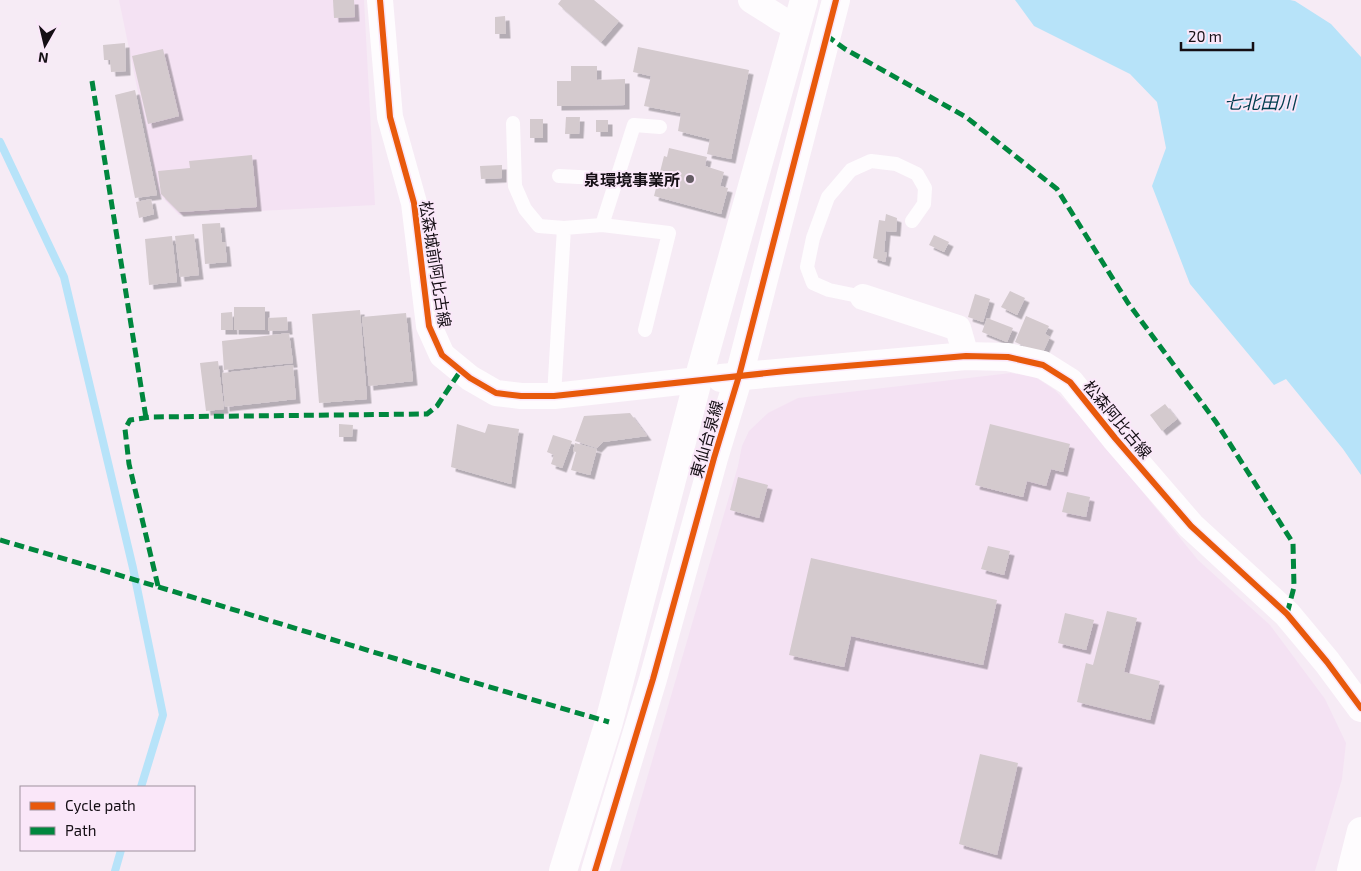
<svg xmlns="http://www.w3.org/2000/svg" width="1361" height="871" font-family="'Exo 2','Noto Sans JP',sans-serif">
<style>
.built{fill:#f4e2f3}
.water{fill:#b7e3f9}
.lines{fill:none;stroke-linecap:round;stroke-linejoin:round}
.stream{stroke:#b7e3f9;stroke-width:8}
.building{fill:#d4cace;filter:url(#shadow)}
.lane{stroke:#fefcfe;stroke-width:14}
.street{stroke:#fefcfe;stroke-width:26}
.secondary{stroke:#fefcfe;stroke-width:28}
.quiet{stroke:#00873e;stroke-width:5;stroke-dasharray:10 5;stroke-linecap:butt}
.cycleway-casing{stroke:#fae7f9;stroke-width:9}
.cycleway{stroke:#e8590c;stroke-width:6}
.poi-dot{fill:#645c63;stroke:#fae7f9;stroke-width:2}
.labels{text-anchor:middle;dominant-baseline:central;stroke-width:4;stroke-linejoin:round;paint-order:stroke}
.poi-label{font-size:16px;font-weight:bold;fill:#150f15;stroke:#fae7f9;text-anchor:end}
.street-label{font-size:16px;fill:#150f15;stroke:#fae7f9}
.water-label{font-size:18px;font-style:italic;fill:#003c4e;stroke:#fae7f9}
</style>
<defs>
<filter id="shadow"><feDropShadow dx="4.5" dy="4.5" stdDeviation="0" flood-color="#0004"/></filter>
</defs>
<rect width="100%" height="100%" fill="#f6ebf5"/>
<!-- built -->
<g class="built">
<polygon points="119,0 364,0 375,205 179,215 159,194"/>
<polygon points="1011,373 1035,377 1055,390 1089,426 1198,560 1270,625 1325,699 1346,743 1342,779 1315,871 620,871 738,466 742,446 749,431 768,413 798,398"/>
</g>
<!-- water -->
<polygon class="water" points="1015,0 1290,0 1295,1 1331,24 1361,57 1361,475 1343,449 1286,379 1274,385 1190,284 1152,186 1166,148 1157,102 1130,74 1034,26"/>
<g class="lines">
<!-- stream -->
<g class="stream">
<polyline points="0,142 64,277 133,568 163,715 141,787"/>
<polyline points="115,871 121,850"/>
</g>
</g>
<!-- building -->
<g class="building">
<polygon points="333,0 354,0 355,17 334,18"/>
<polygon points="561,0 594,0 619,21 601,42 558,4"/>
<polygon points="505,16 506,34 495,34 495,17"/>
<polygon points="125,43 126,71 111,72 110,60 104,60 103,45"/>
<polygon points="638,47 749,70 731,159 707,154 710,139 678,131 681,113 644,106 651,76 633,72"/>
<polygon points="163,49 179,116 148,124 132,56"/>
<polygon points="571,66 597,66 597,80 625,79 625,105 557,106 557,81 571,81"/>
<polygon points="135,90 157,195 135,198 115,95"/>
<polygon points="566,117 580,117 579,134 565,134"/>
<rect x="530" y="119" width="13" height="19"/>
<rect x="596" y="120" width="12" height="12"/>
<polygon points="669,148 707,157 705,166 724,172 720,186 728,188 721,214 654,196 664,156 667,157"/>
<polygon points="252,155 257,207 179,212 161,194 158,171 190,168 189,161"/>
<polygon points="502,165 502,178 481,179 480,166"/>
<polygon points="151,199 154,214 139,218 136,202"/>
<polygon points="886,214 897,218 896,232 886,231 884,252 887,253 885,262 873,258 879,220 885,221"/>
<polygon points="220,223 222,242 225,242 227,262 205,264 202,224"/>
<polygon points="194,234 199,275 180,277 175,236"/>
<polygon points="934,235 949,242 944,252 929,245"/>
<polygon points="172,236 177,282 149,285 145,239"/>
<polygon points="1010,291 1025,298 1017,315 1001,307"/>
<polygon points="975,294 990,299 983,322 968,317"/>
<rect x="234" y="307" width="31" height="23"/>
<polygon points="360,310 367,399 319,403 312,314"/>
<polygon points="232,312 233,330 221,330 221,313"/>
<polygon points="406,313 413,381 369,386 362,317"/>
<polygon points="1026,316 1049,326 1045,334 1050,337 1042,354 1015,342"/>
<polygon points="287,317 288,330 268,331 268,318"/>
<polygon points="987,318 1013,328 1007,342 982,332"/>
<polygon points="289,333 293,363 224,370 222,341"/>
<polygon points="218,361 224,409 206,411 200,363"/>
<polygon points="293,365 296,399 225,407 222,373"/>
<polygon points="1165,404 1177,419 1162,431 1150,415"/>
<polygon points="630,413 647,436 603,442 597,448 575,441 584,416"/>
<polygon points="339,424 353,425 352,437 339,437"/>
<polygon points="457,424 485,433 488,424 519,429 511,484 451,467"/>
<polygon points="990,424 1070,444 1063,472 1051,469 1046,486 1027,481 1023,497 975,485"/>
<polygon points="553,435 572,441 562,468 551,464 554,455 547,452"/>
<polygon points="575,443 597,449 590,475 571,470 576,452 573,451"/>
<polygon points="738,477 768,485 759,518 730,510"/>
<polygon points="1067,492 1090,497 1086,517 1062,512"/>
<polygon points="988,546 1010,551 1004,575 981,569"/>
<polygon points="811,558 997,600 983,665 851,636 844,667 789,655"/>
<polygon points="1107,611 1137,618 1124,672 1160,681 1150,720 1077,702 1086,663 1093,665"/>
<polygon points="1065,613 1094,620 1086,650 1058,643"/>
<polygon points="980,754 1018,763 997,855 959,844"/>
</g>
<g class="lines">
<!-- lane -->
<g class="lane">
<polyline points="513,123 515,186 525,209 539,226 564,228"/>
<polyline points="559,176 617,179"/>
<polyline points="602,225 634,125 660,127"/>
<polyline points="863,297 829,290 813,283 807,267 813,238 828,197 851,170 871,161 896,164 917,174 925,188 924,204 912,221"/>
<polyline points="554,396 564,228 602,225 669,233 645,330"/>
</g>
<!-- street -->
<g class="street">
<polyline points="380,0 390,117 414,203 429,326 442,355 470,378 496,393 521,396 554,396 698,380"/>
<polyline points="751,0 781,19 796,26"/>
<polyline points="863,297 958,328 966,356"/>
</g>
<!-- secondary -->
<g class="secondary">
<polyline points="721,378 966,356 1008,357 1043,365 1070,382 1115,438 1191,526 1287,614 1327,662 1361,708"/>
<polyline points="563,871 609,722 698,380 804,0"/>
<polyline points="595,871 653,679 714,458 739,376 836,0"/>
<polyline points="1351,871 1361,831"/>
</g>
<!-- quiet -->
<g class="quiet">
<polyline points="826,35 845,49 966,117 1057,189 1128,303 1216,422 1293,543 1294,587 1287,614"/>
<polyline points="92,81 146,418"/>
<path d="M0,540c203,59 405,123 609,182"/>
<polyline points="158,586 129,464 125,429 130,420 151,417 427,414 437,406 461,370"/>
</g>
<!-- cycleway casing -->
<g class="cycleway-casing">
<g id="cycleway">
<polyline points="380,0 390,117 414,203 429,326 442,355 470,378 496,393 521,396 554,396 786,371 966,356 1008,357 1043,365 1070,382 1115,438 1191,526 1287,614 1327,662 1361,708"/>
<polyline points="595,871 653,679 714,458 739,376 836,0"/>
</g>
</g>
<!-- cycleway -->
<use href="#cycleway" class="cycleway"/>
</g>
<!-- markers -->
<circle class="poi-dot" cx="690" cy="179" r="5"/>
<g class="labels">
<!-- poi labels -->
<g class="poi-label">
<text x="680" y="179">泉環境事業所</text>
</g>
<!-- street labels -->
<g class="street-label">
<text transform="translate(436 264) rotate(81)">松森城前阿比古線</text>
<text transform="translate(1118 419) rotate(50)">松森阿比古線</text>
<text transform="translate(706 439) rotate(-74)">東仙台泉線</text>
</g>
<!-- water labels -->
<g class="water-label">
<text x="1260" y="102">七北田川</text>
</g>
</g>
<!-- legend -->
<rect x="20" y="786" width="175" height="65" fill="#fae7f9" stroke="#9e919e"/>
<rect x="30" y="802" width="25" height="8" fill="#e8590c" stroke="#9e919e"/>
<text x="65" y="811" font-size="15" fill="#150f15">Cycle path</text>
<rect x="30" y="827" width="25" height="8" fill="#00873e" stroke="#9e919e"/>
<text x="65" y="836" font-size="15" fill="#150f15">Path</text>
<!-- north arrow -->
<g transform="translate(45 45) rotate(188)" stroke="#fae7f9" stroke-width="4" paint-order="stroke">
<path d="M0-4L9 19L0 12L-9 19Z" fill="#150f15"/>
<text y="-8" font-size="14" font-weight="bold" text-anchor="middle" fill="#150f15">N</text>
</g>
<!-- scale -->
<path d="M1181 42v8h72v-8" fill="none" stroke="#150f15" stroke-width="2.5"/>
<text x="1188" y="42" font-size="15" fill="#150f15" stroke="#fae7f9" stroke-width="4" paint-order="stroke">20 m</text>
</svg>
